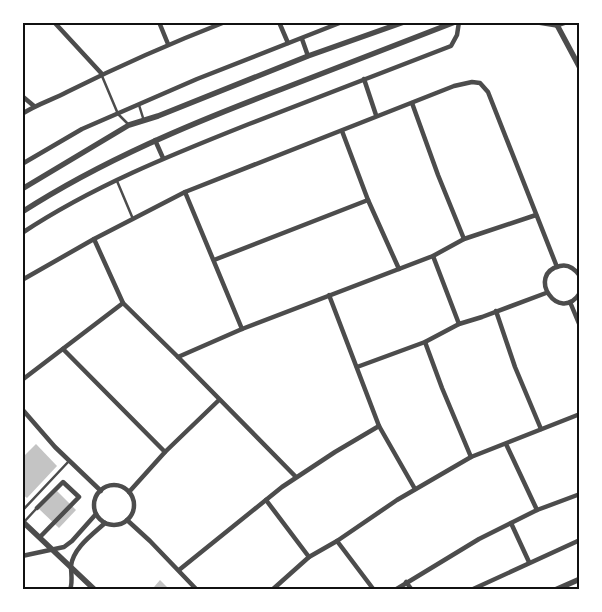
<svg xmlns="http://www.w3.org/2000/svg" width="602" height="612" font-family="'Roboto Serif',serif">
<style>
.building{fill:#c4c4c4}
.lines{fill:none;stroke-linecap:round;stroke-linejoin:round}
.service{stroke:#4c4c4c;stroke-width:2.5}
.minor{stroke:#4c4c4c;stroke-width:4.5}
.tertiary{stroke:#4c4c4c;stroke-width:5.5}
.neatline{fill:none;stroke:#111;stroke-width:2}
</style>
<rect width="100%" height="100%" fill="#fff"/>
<!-- building -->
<g class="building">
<polygon points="36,444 57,466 27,498 22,494 22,458"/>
<polygon points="57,491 76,510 59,528 39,509"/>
<polygon points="160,580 170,590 155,590 154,587"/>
</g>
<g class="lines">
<!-- service -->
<g class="service">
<polyline points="102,76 118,114 129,125"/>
<polyline points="139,105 144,121"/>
<polyline points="117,181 133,219"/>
<polyline points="22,511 69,461"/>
<polyline points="24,522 36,509"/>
</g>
<!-- minor -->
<g class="minor">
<polyline points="54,22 102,74"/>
<polyline points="159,22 168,44"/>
<polyline points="279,22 288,43"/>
<polyline points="302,39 308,56"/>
<polyline points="364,79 376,115"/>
<polyline points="22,96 34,106"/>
<polyline points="412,103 438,175 464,239"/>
<path d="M22,114c15,-10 30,-14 45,-22 52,-26 104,-49 158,-70"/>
<polyline points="342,131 368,200 399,269"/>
<polyline points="155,140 163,158"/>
<polyline points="22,164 82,129 197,79 342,22"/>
<polyline points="185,192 242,329"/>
<path d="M22,233c71,-47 149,-78 227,-109 67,-26 134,-52 202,-78l6,-11 2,-13"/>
<polyline points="94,239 123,303 178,357 296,477"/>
<polyline points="433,256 459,324"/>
<polyline points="214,260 368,200"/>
<path d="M580,276c-5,-7 -12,-12 -20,-10 -35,8 -1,59 20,27"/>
<polyline points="22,280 94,239 185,192 454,86 472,82 480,83 488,92 557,267"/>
<polyline points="329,295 379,426 415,489"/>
<polyline points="570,302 580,326"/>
<polyline points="496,311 515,367 541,429"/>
<polyline points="425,342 442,388 471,457"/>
<polyline points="63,349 165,452"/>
<polyline points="178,357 242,329 433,256 464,239 536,215"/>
<polyline points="357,367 425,342 459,324 482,317 546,293"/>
<polyline points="22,380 123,303"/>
<polyline points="22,409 55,447 101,491"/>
<polyline points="506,444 537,510"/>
<circle cx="114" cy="505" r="20"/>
<polyline points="129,492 165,452 219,400"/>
<polyline points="266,500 309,557"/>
<polyline points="37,508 63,482 79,497 40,537"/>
<polyline points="127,520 150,541 197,590"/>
<polyline points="511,523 529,562"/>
<polyline points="337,541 374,590"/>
<polyline points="22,556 64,547 72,541 96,514"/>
<polyline points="179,570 282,487 335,452 379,426"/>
<polyline points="406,582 412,590"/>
<path d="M70,590c3,-8 1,-16 1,-24 2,-18 22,-32 34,-43"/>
<polyline points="272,590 309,557 337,541 397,500 471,457 580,414"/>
<polyline points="395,590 479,539 537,510 580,494"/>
<polyline points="471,590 580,540"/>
</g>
<!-- tertiary -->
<g class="tertiary">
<polyline points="538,22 557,25 566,22"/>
<polyline points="557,25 580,68"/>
<polyline points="22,189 129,125 158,116 308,56 404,22"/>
<path d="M22,212c81,-52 170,-89 260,-123 57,-22 115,-44 173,-67"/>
<polyline points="22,521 95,590"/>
<polyline points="555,590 580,579"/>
</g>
</g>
<!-- border -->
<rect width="602" height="612" fill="none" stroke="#ffffff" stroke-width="48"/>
<rect x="24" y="24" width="554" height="564" class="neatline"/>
</svg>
